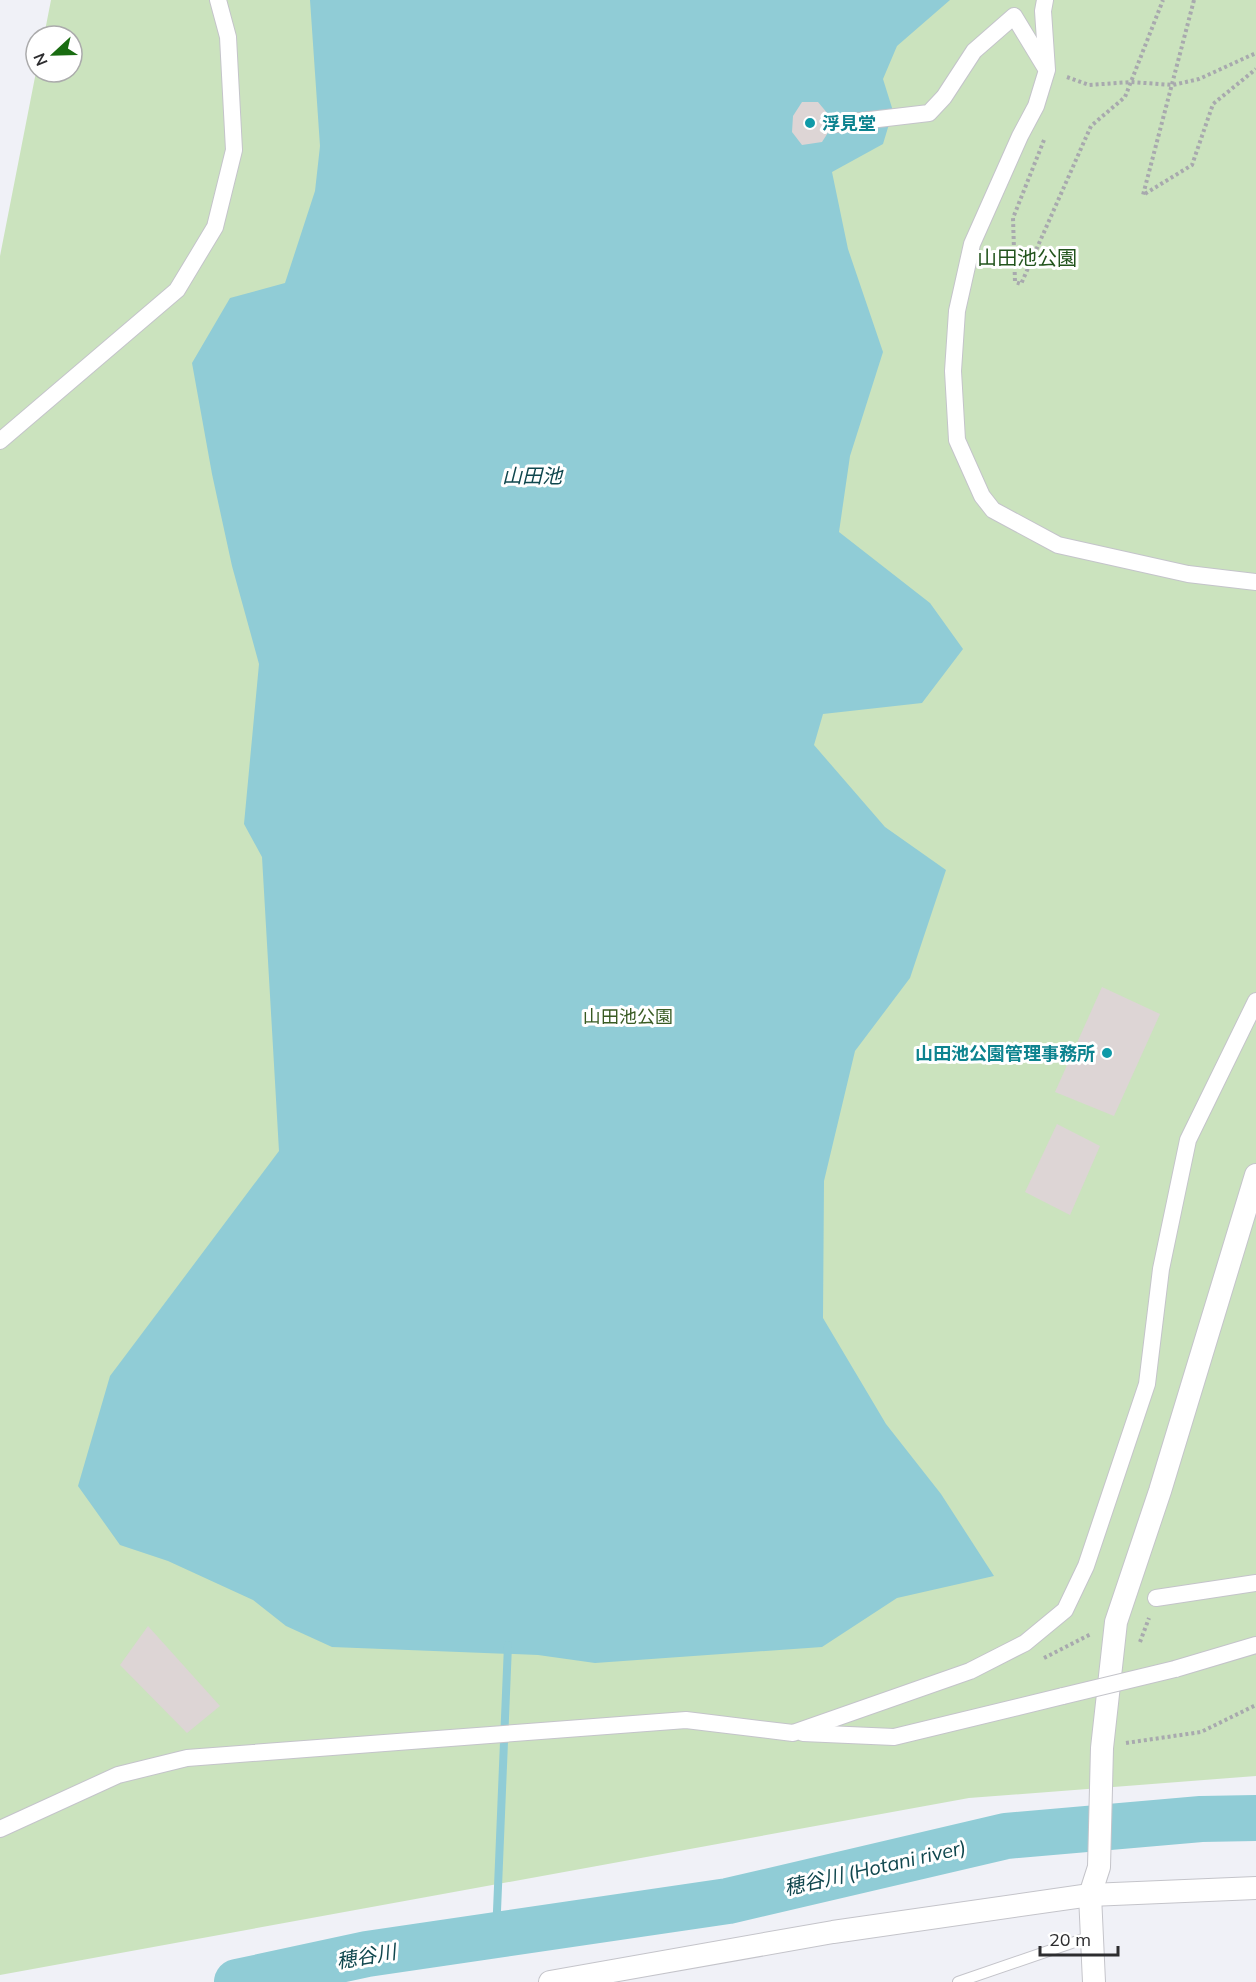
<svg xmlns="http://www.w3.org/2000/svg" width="1256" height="1982" font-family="Mulish,'Noto Sans JP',sans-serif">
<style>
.green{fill:#cbe3be}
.water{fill:#90ccd6}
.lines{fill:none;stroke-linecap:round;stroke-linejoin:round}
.stream{stroke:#90ccd6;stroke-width:8}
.river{stroke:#90ccd6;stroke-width:46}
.building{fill:#ddd5d5}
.service-casing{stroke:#c4c4ca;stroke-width:12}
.pedestrian-casing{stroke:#c4c4ca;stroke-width:18}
.minor-casing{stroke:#c4c4ca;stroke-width:24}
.path{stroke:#a8a9ae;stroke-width:4;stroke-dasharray:3 3;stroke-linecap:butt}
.service{stroke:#fff;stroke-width:10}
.pedestrian{stroke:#fff;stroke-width:16}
.minor{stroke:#fff;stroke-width:22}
.pedestrian-bridge-casing{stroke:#c4c4ca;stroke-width:18;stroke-linecap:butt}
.pedestrian-bridge{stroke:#fff;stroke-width:16}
.culture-dot{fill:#0f9aa8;stroke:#fff;stroke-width:2}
.labels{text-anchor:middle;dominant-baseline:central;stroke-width:6;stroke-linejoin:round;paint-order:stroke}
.culture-label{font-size:18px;font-weight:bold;fill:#0d838f;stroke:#fff;text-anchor:start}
.park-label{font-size:18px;fill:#395b23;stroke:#fff}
.neighbourhood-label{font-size:20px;fill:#22541d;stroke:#fff}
.water-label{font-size:20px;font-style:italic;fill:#10474e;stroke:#fff}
</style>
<rect width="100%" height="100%" fill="#f0f1f7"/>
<!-- green -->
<polygon class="green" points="51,0 1256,0 1256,1776 969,1798 0,1975 0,256 36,72 72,72 72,36 44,36"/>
<!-- water -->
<polygon class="water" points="310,0 950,0 897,46 883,79 893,111 883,144 832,172 848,249 883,352 850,456 839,532 930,603 963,649 922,703 823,714 814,745 885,827 946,870 910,978 855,1051 824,1181 823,1318 886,1424 941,1494 994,1576 897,1598 822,1647 595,1663 538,1655 332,1647 286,1626 253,1600 168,1561 120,1545 78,1486 110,1376 279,1151 262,857 244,824 259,664 232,566 212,474 192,363 230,298 285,283 315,191 320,146"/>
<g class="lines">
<!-- stream -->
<polyline class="stream" points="496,1935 508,1645"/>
<!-- river -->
<polyline class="river" points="237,1982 367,1954 728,1901 1006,1836 1201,1819 1256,1818"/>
</g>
<!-- building -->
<g class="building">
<polygon points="802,102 818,102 828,114 829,131 822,142 802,145 792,132 793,116"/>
<polygon points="1102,987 1160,1014 1114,1116 1055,1092"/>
<polygon points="1057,1124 1100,1146 1070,1215 1025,1192"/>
<polygon points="148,1626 220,1706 187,1733 120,1665"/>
</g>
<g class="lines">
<!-- service casing -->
<g class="service-casing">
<polyline id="service" points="958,1982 1092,1936"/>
</g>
<!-- pedestrian casing -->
<g class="pedestrian-casing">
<g id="pedestrian">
<polyline points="1045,0 1043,11 1047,70 1036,106 1020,136 972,244 957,311 953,371 957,440 982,496 993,510 1058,545 1188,574 1256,582"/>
<polyline points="836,124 929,113 944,97 974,51 1014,16 1045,67"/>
<polyline points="0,441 177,290 215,227 234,150 228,37 218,0"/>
<polyline points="1156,1598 1256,1583"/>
<polyline points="1175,1669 1256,1645"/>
<polyline points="803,1733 894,1737 1063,1696"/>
<polyline points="0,1829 118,1775 187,1758 686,1720 793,1733 970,1671 1025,1643 1065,1610 1086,1566 1147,1384 1161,1269 1188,1140 1256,1001"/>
</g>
</g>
<!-- minor casing -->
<g class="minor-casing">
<g id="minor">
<polyline points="550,1982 833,1932 1090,1895 1256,1888"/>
<polyline points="1094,1982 1090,1895 1099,1867 1102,1748 1116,1622 1160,1491 1256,1175"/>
</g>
</g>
<!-- path -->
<g class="path">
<polyline points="1194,0 1143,195 1192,165 1213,104 1256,69"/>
<polyline points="1067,77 1089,85 1131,82 1173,85 1199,79 1256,53"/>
<polyline points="1044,140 1013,218 1015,282 1021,284 1091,126 1125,97 1163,0"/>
<polyline points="1140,1642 1149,1618"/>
<polyline points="1044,1658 1091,1634"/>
<polyline points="1126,1743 1201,1732 1256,1705"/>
</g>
<!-- service -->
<use href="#service" class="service"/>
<!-- pedestrian -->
<use href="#pedestrian" class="pedestrian"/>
<!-- minor -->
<use href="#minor" class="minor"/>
<!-- pedestrian-bridge casing -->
<g class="pedestrian-bridge-casing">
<polyline id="pedestrian-bridge" points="1063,1696 1175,1669"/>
</g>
<!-- pedestrian-bridge -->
<use href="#pedestrian-bridge" class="pedestrian-bridge"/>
</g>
<!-- markers -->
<g class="culture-dot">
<circle cx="810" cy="123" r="6"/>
<circle cx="1107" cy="1053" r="6"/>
</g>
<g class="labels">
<!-- culture labels -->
<g class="culture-label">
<text x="822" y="123">浮見堂</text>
<text x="1095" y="1053" text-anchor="end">山田池公園管理事務所</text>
</g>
<!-- park labels -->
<g class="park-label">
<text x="628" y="1016">山田池公園</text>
</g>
<!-- neighbourhood labels -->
<g class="neighbourhood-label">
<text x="1027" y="257">山田池公園</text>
</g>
<!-- water labels -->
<g class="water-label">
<text x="532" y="475">山田池</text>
<text transform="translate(875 1867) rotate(-13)">穂谷川 (Hotani river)</text>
<text transform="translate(366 1956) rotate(-10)">穂谷川</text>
</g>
</g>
<!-- north arrow -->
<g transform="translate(54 54) rotate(248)"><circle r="28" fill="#ffffff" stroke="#ababac" stroke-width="1.5"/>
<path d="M0-4.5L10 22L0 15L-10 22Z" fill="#196c11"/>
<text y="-9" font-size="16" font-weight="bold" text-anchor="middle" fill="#2d2d2f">N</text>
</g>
<!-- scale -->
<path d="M1040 1946v9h78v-9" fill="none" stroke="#2d2d2f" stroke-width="3"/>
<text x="1049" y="1946" font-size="18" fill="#2d2d2f" stroke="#ffffff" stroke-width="4.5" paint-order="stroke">20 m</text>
</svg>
